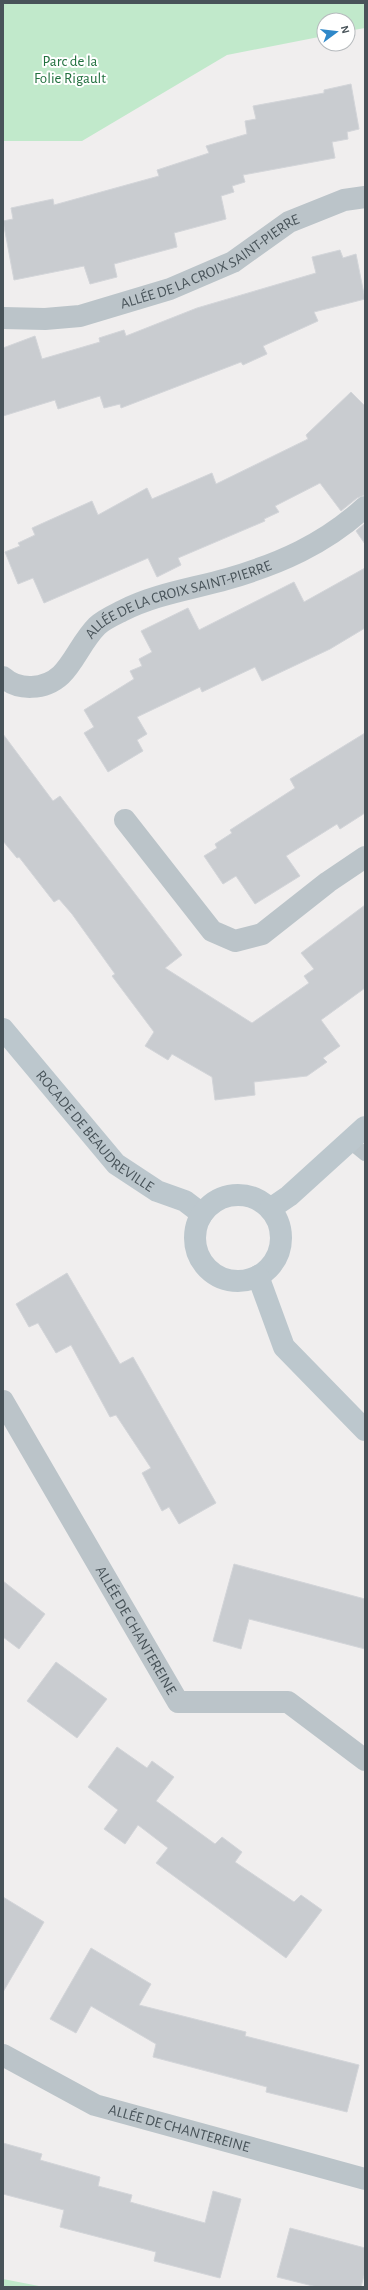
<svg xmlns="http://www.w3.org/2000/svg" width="368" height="2290" font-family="'Alegreya Sans',sans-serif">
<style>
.green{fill:#c1e9cb}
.building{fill:#c9ccd0;stroke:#d3d5d9}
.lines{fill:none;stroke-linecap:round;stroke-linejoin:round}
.lane{stroke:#bbc4c9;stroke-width:14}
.street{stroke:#bbc4c9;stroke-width:22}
.secondary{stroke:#bcc7cd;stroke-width:22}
.labels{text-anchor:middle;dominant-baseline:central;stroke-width:4;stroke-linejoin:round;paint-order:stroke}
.park-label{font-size:15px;fill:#22713f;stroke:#fff}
.street-label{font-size:15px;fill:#485359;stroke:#fff}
</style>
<rect width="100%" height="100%" fill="#f0eeee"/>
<!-- green -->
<g class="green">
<polygon points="3,3 365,3 365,28 348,31 348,20 324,20 324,36 227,55 82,141 3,141"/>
<polygon points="3,2279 44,2287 3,2287"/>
</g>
<!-- building -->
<g class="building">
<polygon points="351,84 359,129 347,132 348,139 332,142 335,158 243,175 245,182 232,186 234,192 221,196 226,219 174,233 177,247 114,264 117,277 90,284 84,266 14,280 3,221 13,219 11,208 53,199 54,205 159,176 157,170 209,153 206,146 247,134 245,121 256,119 253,106 324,93 324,90"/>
<polygon points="340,250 343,258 356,254 365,299 314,312 318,321 263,346 267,354 243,365 241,362 121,408 120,404 104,408 100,396 58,409 55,400 3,416 3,348 35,336 42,359 100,342 99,338 124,330 126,336 197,308 316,273 312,257"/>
<polygon points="351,392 365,406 365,495 357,498 341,511 320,483 275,506 279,512 264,519 265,521 178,558 181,565 157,577 148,558 44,603 33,578 18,584 5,552 20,546 18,543 35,535 32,528 92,501 98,515 147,488 152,499 212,473 216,484 308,439 306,435"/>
<polygon points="365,523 365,544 356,531"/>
<polygon points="365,568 365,628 330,649 262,681 255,667 202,692 200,687 137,717 147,734 137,740 143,751 108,772 84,733 94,727 84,710 134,679 130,671 142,666 139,659 152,652 141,631 188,608 199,630 294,582 304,602"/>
<polygon points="365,733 365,813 340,829 337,824 286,856 300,876 255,904 236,876 223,884 204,856 217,848 215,844 232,833 230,830 295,788 290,779"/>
<polygon points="3,734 53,801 60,796 182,955 165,968 252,1023 309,983 304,976 314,969 301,953 365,905 365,988 321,1020 340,1046 323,1058 327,1062 307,1076 254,1082 255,1095 215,1100 212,1077 172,1054 168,1060 145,1046 154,1032 112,976 115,974 72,914 59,899 54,902 19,857 17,858 3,841"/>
<polygon points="67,1273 120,1364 133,1357 216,1503 179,1524 169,1507 162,1511 142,1473 151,1468 116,1415 110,1417 71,1345 56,1353 38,1323 29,1327 16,1304"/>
<polygon points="234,1564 365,1599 365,1649 249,1619 241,1649 213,1641"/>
<polygon points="3,1581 45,1614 19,1649 3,1637"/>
<polygon points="56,1662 107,1699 77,1738 27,1701"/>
<polygon points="117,1747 147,1768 152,1761 174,1777 156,1801 215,1844 222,1837 242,1852 235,1862 294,1902 301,1895 322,1910 286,1958 156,1863 168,1848 138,1825 125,1844 104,1829 118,1810 88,1787"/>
<polygon points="3,1897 44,1922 3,1992"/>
<polygon points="91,1948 151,1984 139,2005 246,2032 245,2036 359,2065 347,2112 266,2092 267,2087 153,2057 156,2044 91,2006 76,2033 50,2019"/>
<polygon points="3,2143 42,2154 40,2160 100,2177 98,2186 132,2195 130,2202 205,2223 213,2191 241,2199 220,2278 154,2261 156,2252 60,2227 64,2210 3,2194"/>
<polygon points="290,2228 365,2248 365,2272 361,2287 317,2287 277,2277"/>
</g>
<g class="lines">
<!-- lane -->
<polyline class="lane" points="349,1141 365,1154"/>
<!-- street -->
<g class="street">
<path id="s1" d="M3,318l42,1 35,-3 90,-27 63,-27 56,-40 55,-22 21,-3"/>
<path id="s2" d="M3,677c15,14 42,13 58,-2 14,-14 21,-34 36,-49 6,-6 17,-11 25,-15 33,-17 70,-22 105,-32 52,-15 98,-35 138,-72"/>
<polyline points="125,820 212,931 235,941 262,934 328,882 365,857"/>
<path id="s3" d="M3,1401l175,301h110l77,58"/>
<path id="s4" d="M3,2055l92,50 270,74"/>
</g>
<!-- secondary -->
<g class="secondary">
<path id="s5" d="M3,1029l113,135 41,27 28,10 17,13"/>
<circle cx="238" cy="1238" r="43"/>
<polyline points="270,1209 289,1196 365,1127"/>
<polyline points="258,1276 284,1347 365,1430"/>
</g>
</g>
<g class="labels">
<!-- park labels -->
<g class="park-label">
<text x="70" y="61">Parc de la<tspan x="70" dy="17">Folie Rigault</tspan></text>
</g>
<!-- street labels -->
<g class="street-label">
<text stroke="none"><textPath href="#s1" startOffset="219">ALLÉE DE LA CROIX SAINT-PIERRE</textPath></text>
<text stroke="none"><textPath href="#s2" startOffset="210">ALLÉE DE LA CROIX SAINT-PIERRE</textPath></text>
<text stroke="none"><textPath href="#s5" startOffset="138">ROCADE DE BEAUDREVILLE</textPath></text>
<text stroke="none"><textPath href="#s3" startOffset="265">ALLÉE DE CHANTEREINE</textPath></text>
<text stroke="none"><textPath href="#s4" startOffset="192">ALLÉE DE CHANTEREINE</textPath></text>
</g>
</g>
<!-- border -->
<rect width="368" height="2290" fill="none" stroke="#485359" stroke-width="8"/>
<!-- north arrow -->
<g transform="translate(336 32) rotate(75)"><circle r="19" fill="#ffffff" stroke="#b6babd"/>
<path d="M0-3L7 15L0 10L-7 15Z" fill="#2f88c9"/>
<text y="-6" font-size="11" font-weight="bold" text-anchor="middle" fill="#485359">N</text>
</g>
</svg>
